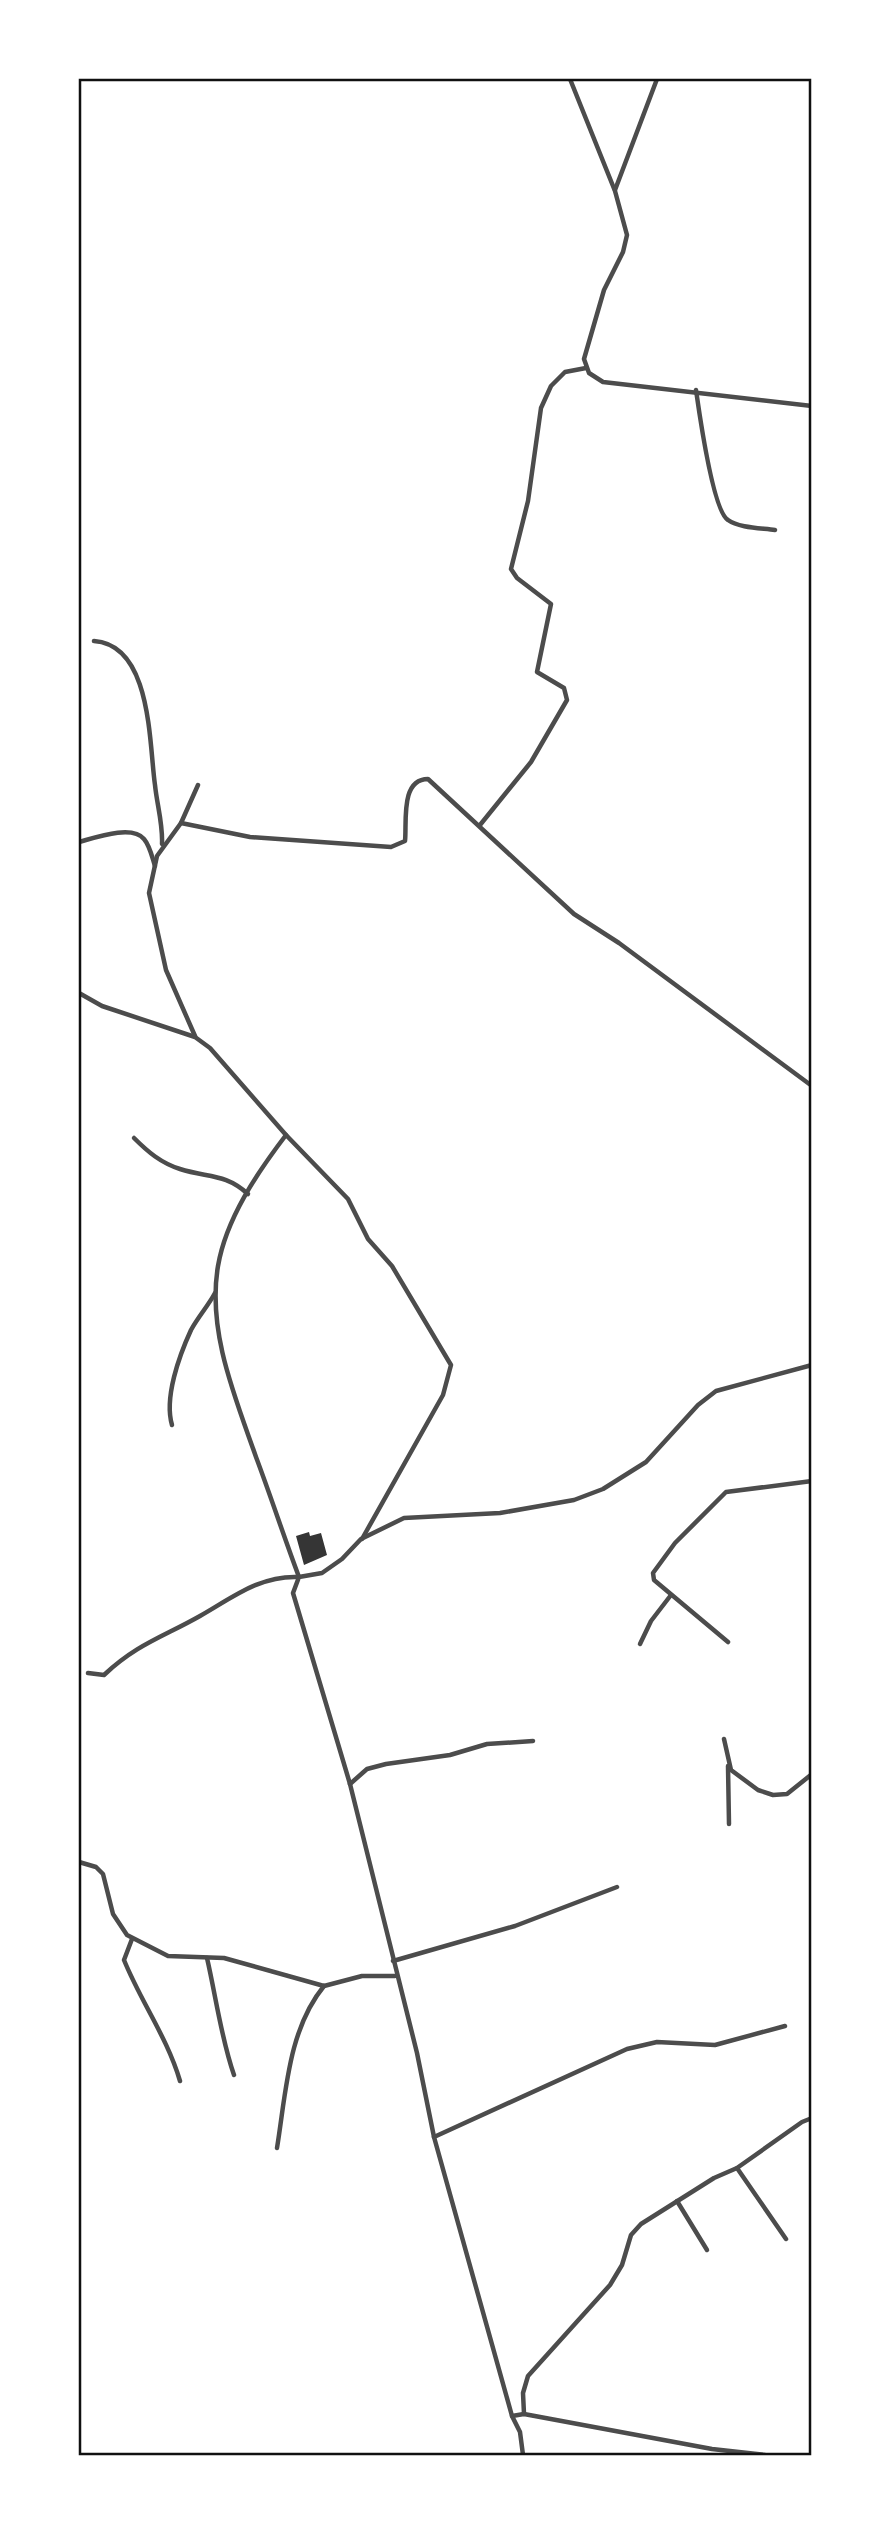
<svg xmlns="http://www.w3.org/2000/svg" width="891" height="2534" font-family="'DM Sans',sans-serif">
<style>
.building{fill:#353535}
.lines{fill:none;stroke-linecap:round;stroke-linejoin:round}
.minor{stroke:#4c4c4c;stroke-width:4.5}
.neatline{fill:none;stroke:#111;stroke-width:2.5}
</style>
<rect width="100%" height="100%" fill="#fff"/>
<!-- building -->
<polygon class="building" points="309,1532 310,1536 321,1533 327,1555 304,1565 296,1536"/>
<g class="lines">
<!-- minor -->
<g class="minor">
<polyline points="570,79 615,191 627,235 623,252 604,290 584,359 589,373 603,382 812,406"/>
<polyline points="615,190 657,79"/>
<path d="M696,390c3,21 17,121 32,130 11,8 34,8 47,10"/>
<path d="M94,641c58,4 55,103 61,144 2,20 8,39 7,59"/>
<path d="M181,823l69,14 141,10 14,-6c2,-18 -5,-62 23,-62l146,135 45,29 193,143"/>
<polyline points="480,825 531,762 567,700 564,688 537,672 551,604 517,578 511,569 528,501 541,408 551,386 565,372 586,368"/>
<path d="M79,842c15,-4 53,-18 65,-3 6,7 8,18 11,27"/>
<polyline points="79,993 102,1006 195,1037 210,1048 286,1135 348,1199 368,1239 392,1266 451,1365 443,1395 362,1539"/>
<polyline points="195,1036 166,970 149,893 157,856 181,823 198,785"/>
<path d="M134,1138c14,14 27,25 46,31 28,9 45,4 68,25"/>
<path d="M172,1425c-8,-27 7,-69 19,-95 7,-13 17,-24 24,-37"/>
<polyline points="728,1642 654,1580 653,1573 675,1543 726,1492 812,1481"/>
<polyline points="640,1644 651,1621 671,1595"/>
<path d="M88,1673l16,2c33,-31 59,-38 96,-59 32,-18 60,-41 99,-39 -15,-40 -28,-80 -43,-120 -21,-60 -49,-126 -38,-191 8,-47 39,-93 68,-131"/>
<polyline points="724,1739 731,1770 758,1790 773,1795 787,1794 812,1774"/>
<polyline points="728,1766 729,1824"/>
<polyline points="350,1784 367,1769 386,1764 450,1755 487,1744 533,1741"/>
<polyline points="79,1862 96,1867 103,1874 113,1914 127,1935 168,1956 224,1958 324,1986 362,1976 395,1976"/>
<path d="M132,1939l-8,21c17,42 43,77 56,121"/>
<path d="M207,1958c9,39 14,80 27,117"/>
<polyline points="393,1961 515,1926 617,1887"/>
<polyline points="434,2137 627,2049 657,2042 715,2045 785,2026"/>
<path d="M277,2148c9,-55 11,-118 47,-162"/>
<polyline points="737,2168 786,2239"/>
<polyline points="677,2201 707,2250"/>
<polyline points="524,2414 523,2393 528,2376 610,2285 622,2265 631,2235 641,2224 714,2178 737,2168 802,2122 812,2118"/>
<polyline points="512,2416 524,2414 712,2449 765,2455"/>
<polyline points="523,2455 520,2432 512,2416 434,2137 417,2053 350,1784 293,1593 299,1577 322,1573 342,1559 361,1539 404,1518 500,1513 574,1500 603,1489 646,1462 698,1405 716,1391 812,1365"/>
</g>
</g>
<!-- border -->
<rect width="891" height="2534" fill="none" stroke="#ffffff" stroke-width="161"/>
<rect x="80" y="80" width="730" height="2374" class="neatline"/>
</svg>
